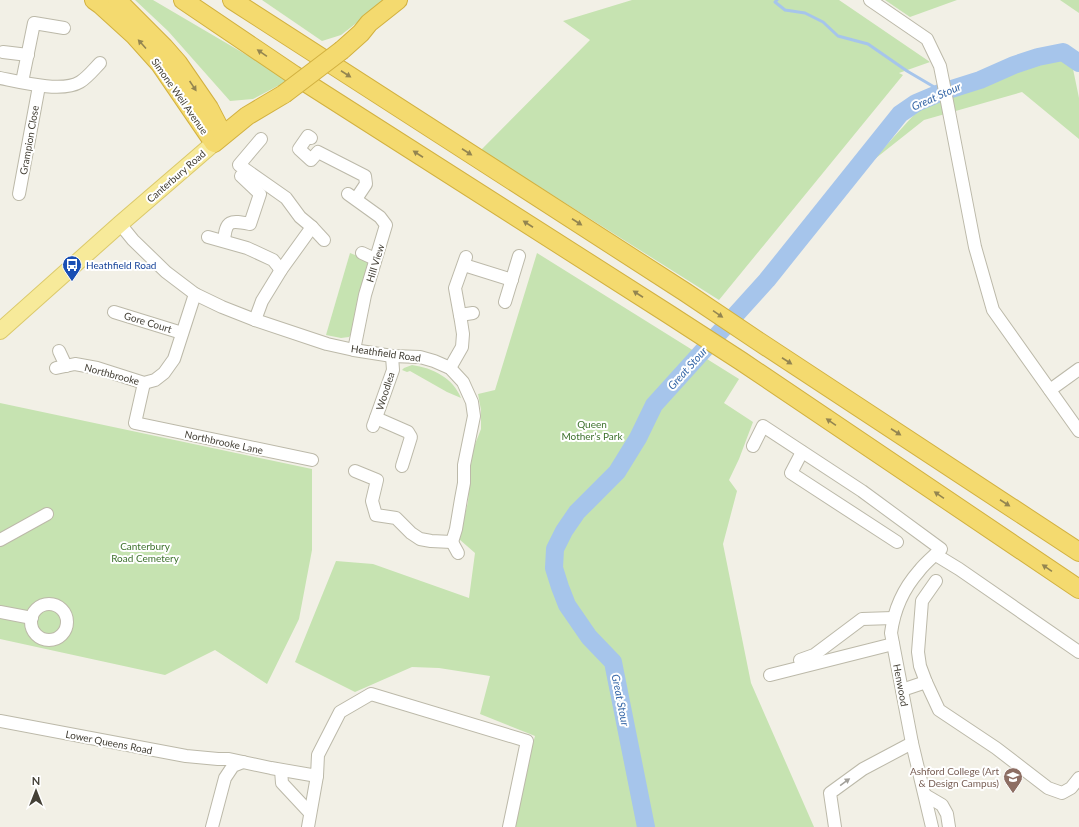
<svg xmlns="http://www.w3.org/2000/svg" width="1079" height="827" font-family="Lato,sans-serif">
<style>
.green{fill:#c6e3b1}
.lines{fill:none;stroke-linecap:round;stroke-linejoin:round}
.stream{stroke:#a6c5eb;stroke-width:3}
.river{stroke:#a6c5eb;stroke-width:18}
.minor-casing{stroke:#bcb9a9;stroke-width:14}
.major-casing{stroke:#dbc96b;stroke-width:18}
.highway-casing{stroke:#d2b140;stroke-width:20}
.minor{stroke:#fff;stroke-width:12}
.major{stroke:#f7ea9a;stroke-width:16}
.highway{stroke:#f4da6f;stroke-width:18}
.highway-bridge-casing{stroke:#d2b140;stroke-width:20;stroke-linecap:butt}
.highway-bridge{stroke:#f4da6f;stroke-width:18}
.oneway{fill:#938550}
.oneway2{fill:#a2a09a}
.labels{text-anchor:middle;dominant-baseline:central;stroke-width:4;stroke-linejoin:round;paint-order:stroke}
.street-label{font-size:10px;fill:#444036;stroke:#fff}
.transit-label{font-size:10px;fill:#164399;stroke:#fff;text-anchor:start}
.park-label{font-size:10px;fill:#3d712d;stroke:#fff}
.education-label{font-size:10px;fill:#785e54;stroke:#fff;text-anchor:end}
.water-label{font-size:11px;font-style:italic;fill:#3768a8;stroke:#fff}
</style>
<rect width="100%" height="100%" fill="#f2f0e6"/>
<!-- green -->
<g class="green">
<polygon points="135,0 153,0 289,80 253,99 230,101 168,31"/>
<polygon points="262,0 386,0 341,35 322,41"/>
<polygon points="632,0 839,0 930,62 899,73 903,75 719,300 481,150 590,40 563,21"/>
<polygon points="885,0 957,0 910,17"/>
<polygon points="1060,0 1079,0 1079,13"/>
<polygon points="1059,58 1073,69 1079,98 1079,139 1022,92 924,120 871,162 922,106 944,97"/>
<polygon points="350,253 365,259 368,262 353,331 349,337 341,338 326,335"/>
<polygon points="537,253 739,379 724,403 753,422 739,459 729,480 737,491 723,544 751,683 814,827 509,827 535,736 480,714 490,676 439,668 412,667 355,692 295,662 336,561 373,564 469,598 475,553 459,539 468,502 472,452 481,429 481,410 478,394 495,390"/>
<path d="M412,365c21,3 41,13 49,33l-14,-6 -37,-21 -3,1 -5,-2 2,-2z"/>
<polygon points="0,403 312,469 312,550 299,619 267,684 215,650 165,675 0,639"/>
</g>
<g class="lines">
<!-- stream -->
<polyline class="stream" points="777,0 775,2 785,10 805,13 823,22 838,36 868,44 907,71 941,91"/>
<!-- river -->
<polyline class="river" points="646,827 613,662 589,637 567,605 560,587 554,568 555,549 564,531 577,512 617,472 638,438 654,405 673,384 767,280 900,114 916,103 942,92 980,80 1014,65 1038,57 1063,52 1079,63"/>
<!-- minor casing -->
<g class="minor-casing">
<g id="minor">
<polyline points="870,0 927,39 940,66 945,91 975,247 993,310 1079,431"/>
<polyline points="3,52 28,55"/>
<path d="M0,78c20,4 62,15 80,4 8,-5 14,-13 20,-19"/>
<polyline points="22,82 34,23 64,28"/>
<polyline points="311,138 308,136 299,149 311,160 318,152 365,176 366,184 356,199"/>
<polyline points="261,139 239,165 286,198 300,217 312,227 324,240"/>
<polyline points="19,194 39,86"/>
<polyline points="348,194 380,217 386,225 365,295 354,350"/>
<polyline points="120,224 133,240 166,272 195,294 222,307 255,320 327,344 354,350 392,356 420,357 434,361 450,368 463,382 472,402 474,416 464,465 464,483 461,499 456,529 452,542"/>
<polyline points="208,237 247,248 273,260 281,270"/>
<path d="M224,241c2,-21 6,-21 26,-17l10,-30 -19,-18"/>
<polyline points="362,253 375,259"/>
<polyline points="464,265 512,280"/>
<polyline points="505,302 519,256"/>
<polyline points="114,312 182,333"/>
<polyline points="460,315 473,313"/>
<polyline points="255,320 262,301 281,270 312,227"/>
<polyline points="59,351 66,366"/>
<polyline points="56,368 75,364 97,368 144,383 155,380 164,373 174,359 195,294"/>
<polyline points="450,368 462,347 463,334 461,321 455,288 466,257"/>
<polyline points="144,383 135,423 312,460"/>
<polyline points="1050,390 1079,369"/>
<polyline points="376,418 408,432 411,437 402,466"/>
<polyline points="373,426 393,370 392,356"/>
<path d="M753,446l10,-20 99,65 79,58c-7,7 -16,14 -22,22 -15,17 -25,39 -28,62l21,110 20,84"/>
<polyline points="802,452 791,473 897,542"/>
<polyline points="355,471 377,480 372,501 376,515 396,518 411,533 420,539 431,541 452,542"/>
<polyline points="0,540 47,514"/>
<polyline points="452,542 458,553"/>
<polyline points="936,555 959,569 1079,652"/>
<polyline points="936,581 922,601 918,652 920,666 926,682 939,710 996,748 1048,788 1062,793 1071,788 1079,778"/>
<circle cx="49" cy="622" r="18"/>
<polyline points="0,612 32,618"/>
<polyline points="800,660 814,655 862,619 893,618"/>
<polyline points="770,675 893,644"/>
<polyline points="902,690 926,682"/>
<polyline points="0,721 186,756 218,759 229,759 271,768 317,776 318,755 340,712 371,694 527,741 509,827"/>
<polyline points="281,770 282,783 310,813"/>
<polyline points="925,795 942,805 947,814 949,827"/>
<polyline points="212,827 225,778 233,766 243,762"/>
<polyline points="308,827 317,776"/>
<polyline points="835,827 830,793 863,769 912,743"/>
</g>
</g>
<!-- major casing -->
<g class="major-casing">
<polyline id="major" points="0,331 120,224 214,143"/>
</g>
<!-- highway casing -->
<g class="highway-casing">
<g id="highway">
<polyline points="94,0 101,5 134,35 160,64 214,143 247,116 284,94"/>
<polyline points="117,0 164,47 178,63 209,108 223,135"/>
<polyline points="183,0 294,75 670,315 741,361 1079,589"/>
<polyline points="232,0 685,292 755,339 1079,552"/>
<polyline points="342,50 361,33 369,23 398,0"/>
</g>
</g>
<!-- minor -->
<use href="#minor" class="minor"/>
<!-- major -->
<use href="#major" class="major"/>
<!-- highway -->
<use href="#highway" class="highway"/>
<!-- highway-bridge casing -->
<g class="highway-bridge-casing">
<polyline id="highway-bridge" points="284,94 342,50"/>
</g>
<!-- highway-bridge -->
<use href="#highway-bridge" class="highway-bridge"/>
</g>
<!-- one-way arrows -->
<defs><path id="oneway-solid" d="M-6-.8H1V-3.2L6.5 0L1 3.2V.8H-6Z"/></defs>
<g class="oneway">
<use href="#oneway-solid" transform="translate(142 44) rotate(-132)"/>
<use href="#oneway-solid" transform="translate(262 53) rotate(-146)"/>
<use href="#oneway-solid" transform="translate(346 74) rotate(33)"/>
<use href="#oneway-solid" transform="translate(193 86) rotate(56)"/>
<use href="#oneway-solid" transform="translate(467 152) rotate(33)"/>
<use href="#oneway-solid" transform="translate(418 154) rotate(-147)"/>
<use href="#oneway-solid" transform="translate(577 222) rotate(33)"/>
<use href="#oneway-solid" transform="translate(528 224) rotate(-147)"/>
<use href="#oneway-solid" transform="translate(638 294) rotate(-147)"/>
<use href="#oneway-solid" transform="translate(718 314) rotate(34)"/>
<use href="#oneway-solid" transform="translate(787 361) rotate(33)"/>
<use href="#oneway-solid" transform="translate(831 422) rotate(-146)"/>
<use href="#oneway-solid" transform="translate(896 432) rotate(33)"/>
<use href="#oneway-solid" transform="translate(939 495) rotate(-146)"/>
<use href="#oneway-solid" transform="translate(1005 503) rotate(33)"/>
<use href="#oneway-solid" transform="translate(1047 568) rotate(-146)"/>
</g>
<use class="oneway2" href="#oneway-solid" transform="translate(845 782) rotate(-36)"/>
<!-- icons -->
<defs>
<g id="bus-pin" transform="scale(1)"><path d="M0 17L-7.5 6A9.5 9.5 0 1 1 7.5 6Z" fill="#1a4fb4" stroke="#fff"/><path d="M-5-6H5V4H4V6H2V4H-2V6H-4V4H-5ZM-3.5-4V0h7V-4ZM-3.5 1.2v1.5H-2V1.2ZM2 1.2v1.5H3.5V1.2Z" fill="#fff"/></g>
<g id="university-pin" transform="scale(1)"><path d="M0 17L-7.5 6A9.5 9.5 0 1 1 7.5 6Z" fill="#8d6e63" stroke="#fff"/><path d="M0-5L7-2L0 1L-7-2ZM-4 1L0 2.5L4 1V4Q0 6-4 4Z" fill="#fff"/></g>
</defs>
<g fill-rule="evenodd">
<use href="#bus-pin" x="72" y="265"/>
<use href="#university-pin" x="1013" y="777"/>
</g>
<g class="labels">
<!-- street labels -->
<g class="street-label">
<text transform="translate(180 96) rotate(55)">Simone Weil Avenue</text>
<text transform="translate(29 140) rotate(-80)">Grampion Close</text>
<text transform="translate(176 176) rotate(-41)">Canterbury Road</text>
<text transform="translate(375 263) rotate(-73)">Hill View</text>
<text transform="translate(148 322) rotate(17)">Gore Court</text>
<text transform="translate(386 353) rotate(8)">Heathfield Road</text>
<text transform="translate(112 374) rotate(15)">Northbrooke</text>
<text transform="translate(385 391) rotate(-72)">Woodlea</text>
<text transform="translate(224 442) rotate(12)">Northbrooke Lane</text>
<text transform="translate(901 685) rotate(79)">Henwood</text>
<text transform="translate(109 742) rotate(11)">Lower Queens Road</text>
</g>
<!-- transit labels -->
<g class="transit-label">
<text x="86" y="265">Heathfield Road</text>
</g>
<!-- park labels -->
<g class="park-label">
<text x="592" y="424">Queen<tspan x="592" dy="12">Mother’s Park</tspan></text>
<text x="145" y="546">Canterbury<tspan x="145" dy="12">Road Cemetery</tspan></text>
</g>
<!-- education labels -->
<g class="education-label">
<text x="999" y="771">Ashford College (Art<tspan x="999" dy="12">&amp; Design Campus)</tspan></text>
</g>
<!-- water labels -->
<g class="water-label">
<text transform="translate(936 96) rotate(-24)">Great Stour</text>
<text transform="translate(687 368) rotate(-48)">Great Stour</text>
<text transform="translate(621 700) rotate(79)">Great Stour</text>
</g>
</g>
<!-- north arrow -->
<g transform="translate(36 791)" stroke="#ffffff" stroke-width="3" paint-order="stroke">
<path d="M0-3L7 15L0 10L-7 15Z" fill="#444036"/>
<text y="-6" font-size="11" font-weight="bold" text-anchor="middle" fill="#444036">N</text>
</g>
</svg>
